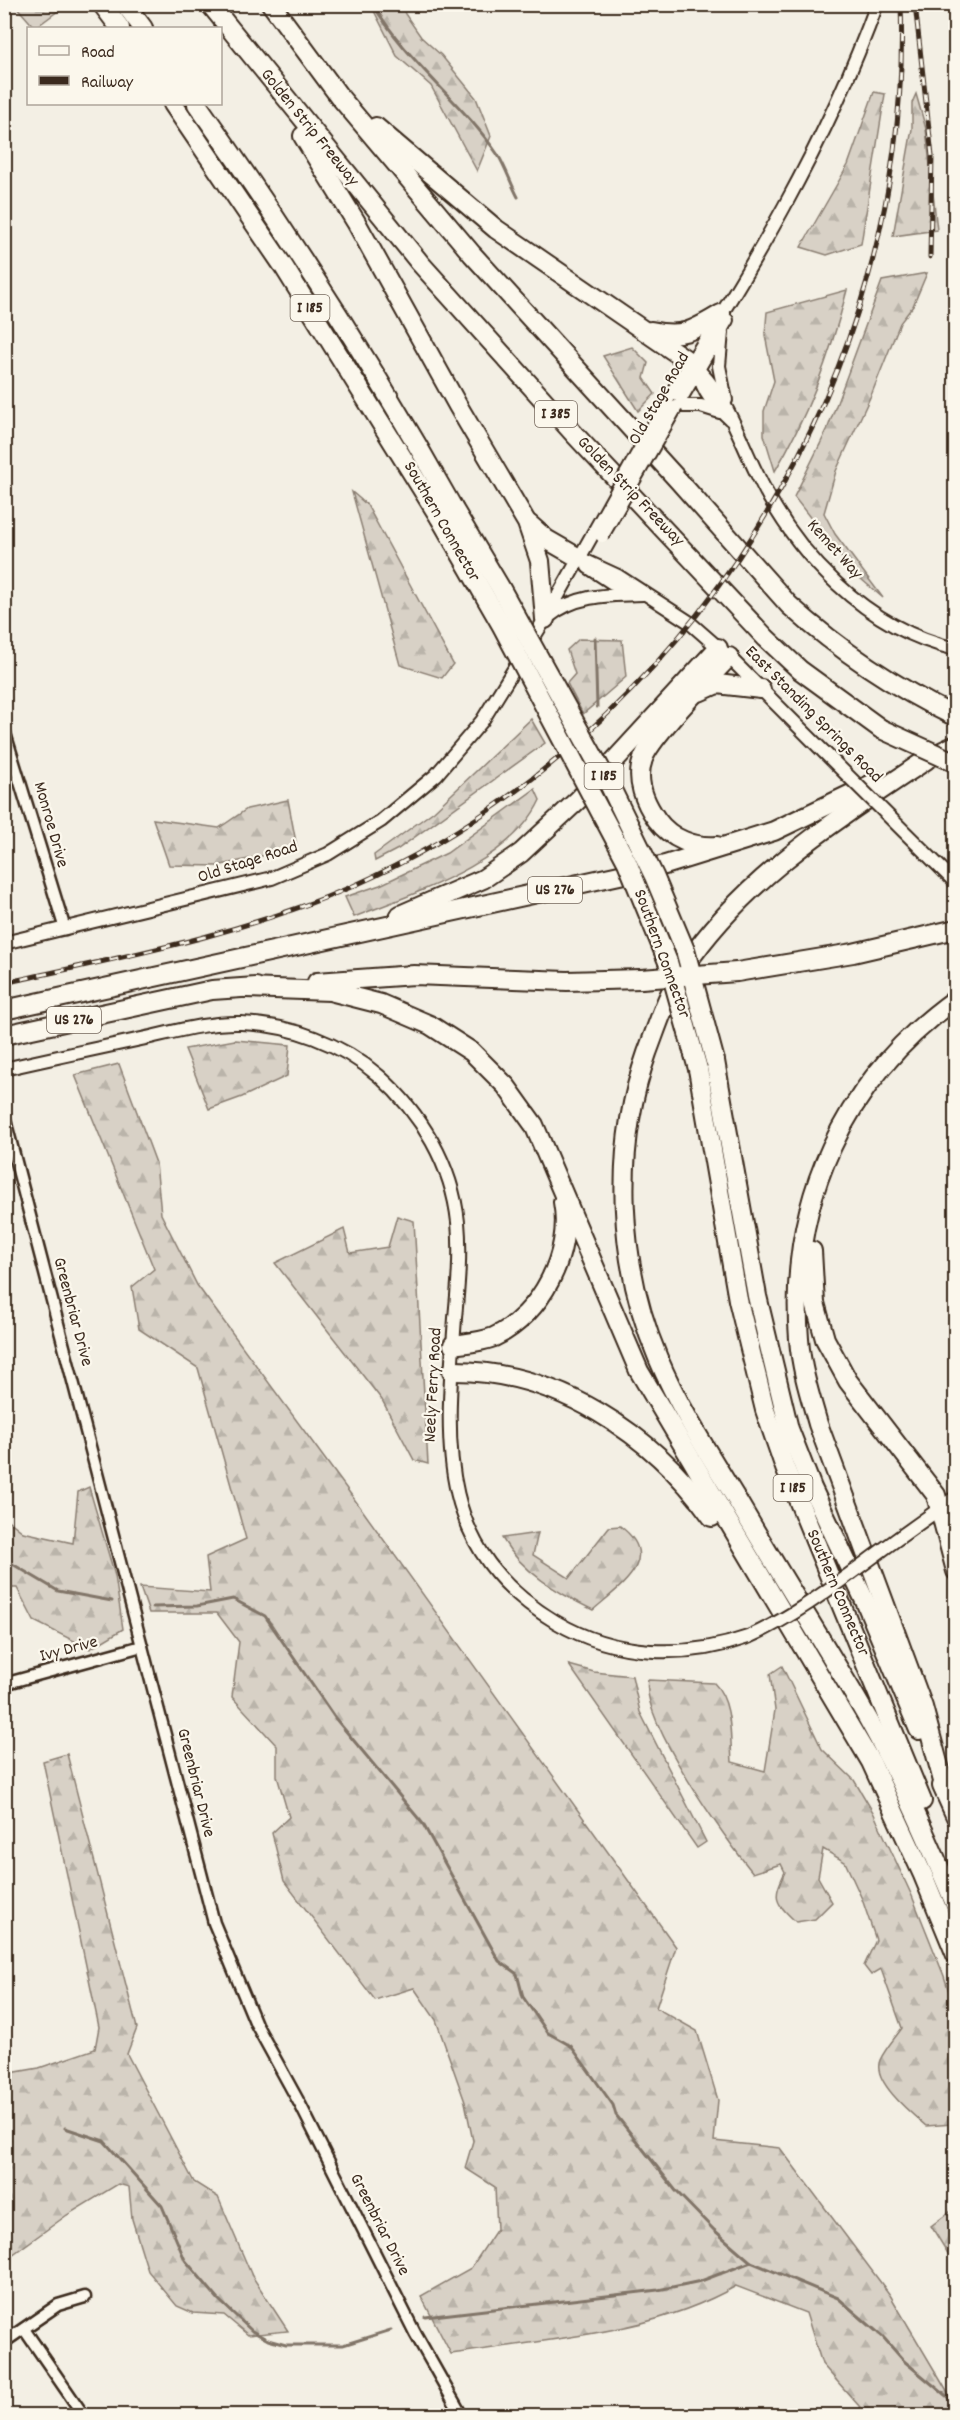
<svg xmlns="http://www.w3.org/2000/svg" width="960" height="2420" font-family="Dekko,sans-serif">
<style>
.forest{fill:url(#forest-firs);stroke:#8a7e72;stroke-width:1.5}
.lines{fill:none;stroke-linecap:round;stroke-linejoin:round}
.stream{stroke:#817468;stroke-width:3}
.minor-casing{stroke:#3b2a1e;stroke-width:15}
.tertiary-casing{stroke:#3b2a1e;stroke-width:16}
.motorway-casing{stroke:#3b2a1e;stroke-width:22}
.minor{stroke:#fbf7ec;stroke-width:10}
.tertiary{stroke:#fbf7ec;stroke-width:12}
.motorway{stroke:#fbf7ec;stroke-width:18}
.rail-casing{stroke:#3b2a1e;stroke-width:5}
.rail{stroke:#fbf7ec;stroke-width:3;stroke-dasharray:9;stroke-linecap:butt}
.tertiary-bridge-casing{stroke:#3b2a1e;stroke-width:16;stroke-linecap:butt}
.motorway-bridge-casing{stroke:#3b2a1e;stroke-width:22;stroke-linecap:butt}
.tertiary-bridge{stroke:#fbf7ec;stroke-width:12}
.motorway-bridge{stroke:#fbf7ec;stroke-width:18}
.labels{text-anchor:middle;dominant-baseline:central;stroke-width:4.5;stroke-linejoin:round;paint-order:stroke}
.shield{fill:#fbf7ec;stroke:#75685c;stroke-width:1.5}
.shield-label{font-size:16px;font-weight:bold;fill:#3b2a1e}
.street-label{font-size:18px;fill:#3b2a1e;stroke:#fbf7ec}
</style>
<defs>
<pattern id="forest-firs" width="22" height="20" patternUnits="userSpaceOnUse" patternTransform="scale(1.5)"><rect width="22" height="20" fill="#d8d1c6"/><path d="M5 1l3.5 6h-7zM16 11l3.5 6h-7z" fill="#bab4aa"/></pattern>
</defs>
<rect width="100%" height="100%" fill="#f3efe4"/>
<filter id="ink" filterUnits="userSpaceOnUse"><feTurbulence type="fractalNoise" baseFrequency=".0167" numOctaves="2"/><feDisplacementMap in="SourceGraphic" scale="12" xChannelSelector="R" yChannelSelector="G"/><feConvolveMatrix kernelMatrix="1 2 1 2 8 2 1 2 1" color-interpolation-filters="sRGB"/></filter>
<g filter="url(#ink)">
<!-- forest -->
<g class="forest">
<polygon points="15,5 66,5 35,28"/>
<polygon points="371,5 402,5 405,14 421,37 441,55 476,98 491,136 477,171 431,86 397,56"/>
<polygon points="874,92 885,94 861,244 827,255 801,247 848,165"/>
<polygon points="916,94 926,129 937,230 893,236 912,129 912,103"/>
<polygon points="927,273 913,306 900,323 872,393 836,471 824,513 835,534 883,598 853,572 794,497 827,430 882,281"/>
<path d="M847,290c-16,63 -38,124 -72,181l-11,-36v-24l10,-30 -9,-46 2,-23z"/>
<polygon points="632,347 648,363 644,378 655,394 638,411 603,356"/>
<polygon points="352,492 367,505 453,664 442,678 400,665"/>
<polygon points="579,639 622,640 626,677 583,714 567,683 575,674 567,650"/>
<polygon points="531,719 545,743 398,849 375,861 374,855 434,811"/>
<path d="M535,789l5,11c-29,63 -125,93 -186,117l-9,-20 35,-12 67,-32z"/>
<polygon points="288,800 297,848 217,866 169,865 153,819 219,828 247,809"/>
<polygon points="235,1040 290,1045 287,1076 242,1097 209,1109 185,1049"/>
<path d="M119,1064l37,99 5,51 36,71 166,226 313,436 -20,61 41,23 21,69 -4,41 66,7 110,147 65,110v10h-88l-45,-51 -16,-51 -70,-27c-85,49 -190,53 -285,68l-30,-58 50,-28 26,-39 -2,-42 -30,-19 8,-27 -8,-39 -29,-82 -22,-32 -39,12 -91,-119 -12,-48 17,-16 -12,-41v-30l-45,-49 7,-55 -22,-29h-68l-9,-26 70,5 -4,-35 40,-18 -48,-171 -59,-39 -7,-42 22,-18 -79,-194z"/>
<polygon points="397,1216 414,1221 428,1464 414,1460 382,1400 275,1263 344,1229 350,1253 388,1247"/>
<polygon points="89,1487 115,1576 123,1629 90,1649 34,1621 17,1588 4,1588 5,1518 23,1532 73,1543 78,1492"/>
<path d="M620,1526c44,33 0,60 -27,84 -35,-17 -71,-38 -91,-72l36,-5 -5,22 36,23 40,-51z"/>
<polygon points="569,1665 594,1672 632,1676 640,1712 706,1842 697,1848"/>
<path d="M782,1666l40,83 32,31 19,32 39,84 32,80 11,35v119l-2,-6 -27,2c-14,-12 -55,-45 -46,-66 5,-11 15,-22 22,-32l-21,-59 -10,6 -7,-9 12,-26 -14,-41 -17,-37 -22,-13 -5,28 14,25 -17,17 -19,3c-21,-20 -24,-23 -11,-50l-4,-8 -28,9c-27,-33 -113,-153 -105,-193l66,3c19,19 16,53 18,79l33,9 10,-61 -5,-36z"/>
<polygon points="67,1754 137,2028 127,2054 194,2182 218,2197 252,2276 288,2331 248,2335 224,2315 193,2313 177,2306 148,2271 132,2219 129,2187 118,2184 67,2215 5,2260 5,2074 39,2068 95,2049 99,2027 43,1761"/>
<polygon points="955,2191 955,2265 931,2226 951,2211"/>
</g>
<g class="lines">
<!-- stream -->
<g class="stream">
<path d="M373,4c33,57 88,97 125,151 8,13 13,29 20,42"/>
<polyline points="595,638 597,707"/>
<polyline points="4,1559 58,1591 112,1601"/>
<polyline points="153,1607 197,1606 233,1599 265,1616 335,1718 423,1824 499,1961 517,1974 523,1997 548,2033 571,2046 613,2105 616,2115 676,2191 714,2230 751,2262 838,2298 883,2337 904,2361 956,2404"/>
<polyline points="65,2128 104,2141 162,2206 185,2260 219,2300 252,2331 268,2340 286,2345 343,2345 391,2330"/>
<polyline points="425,2317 658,2290 701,2281 751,2262"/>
</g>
<!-- minor casing -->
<g class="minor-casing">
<g id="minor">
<polyline points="4,730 65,929"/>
<polyline points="4,1116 214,1923 256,2024 301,2106 415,2333 462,2416"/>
<polyline points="4,1684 142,1646"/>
<polyline points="24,2329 84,2416"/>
<polyline points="4,2342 58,2305 85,2297"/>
</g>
</g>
<!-- tertiary casing -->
<g class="tertiary-casing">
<g id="tertiary">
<polyline points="722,332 719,366 726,400"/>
<path d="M691,363c34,29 46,70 65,109 38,81 110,157 200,177"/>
<path d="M699,372c3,21 16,33 31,47"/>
<path d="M669,397c81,-125 157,-252 208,-393"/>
<polyline points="677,406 701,406 720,412"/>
<polyline points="676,407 727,320"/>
<polyline points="579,558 618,576 689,622 729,657 824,752"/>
<polyline points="588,567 620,588 632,588"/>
<path d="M548,617c28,-23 61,-22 95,-23"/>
<polyline points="4,943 272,878 328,854 381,821 436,775 482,721 545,619 595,530"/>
<path d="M4,1069c48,-11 95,-21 142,-31 31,-7 63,-16 95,-15 50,2 100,20 138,53 42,37 73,89 79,146 3,32 0,64 -3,96 -9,124 -21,231 101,304 59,35 129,37 192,15"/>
<polyline points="900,1537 956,1497"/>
</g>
</g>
<!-- motorway casing -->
<g class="motorway-casing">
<g id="motorway">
<polyline points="102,4 120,28"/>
<polyline points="125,4 143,28"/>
<polyline points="210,4 420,263 575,435 766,638 800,670 881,729"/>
<path d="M271,4l68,92 133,158 206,226 111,125c49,44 107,83 167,112"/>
<polyline points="173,104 284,267 440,518"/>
<path d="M197,104c92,130 178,264 256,404"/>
<polyline points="376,127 496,229 691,363"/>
<polyline points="303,136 356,222 458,406 527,523 540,561 545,619"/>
<path d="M651,331c32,7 43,-1 70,-17"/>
<polyline points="529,524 546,539 579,558"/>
<polyline points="699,692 717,684 761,689"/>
<polyline points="926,759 956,745"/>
<path d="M926,760c-88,59 -181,117 -241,206 -17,26 -27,58 -38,87 -34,96 -29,211 11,305 21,50 51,96 79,142 39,67 80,132 119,198 39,66 70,137 100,208"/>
<path d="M717,846c-23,2 -46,-7 -60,-26 -12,-17 -22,-40 -14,-61 8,-23 66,-81 86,-102"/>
<polyline points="400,915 483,879 521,853 579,799 718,648"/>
<polyline points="737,972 853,953 956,929"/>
<polyline points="317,982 414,975 567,981 641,979"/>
<polyline points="246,988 330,991 381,1004 430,1025 472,1052 506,1086 534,1125 639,1371 871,1762 923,1875 956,1955"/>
<polyline points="4,1010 665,865 774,831 876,782"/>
<polyline points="4,1035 212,990 256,987"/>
<polyline points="715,1061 757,1296 789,1429 812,1488 865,1601 919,1730"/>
<polyline points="698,1069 738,1300 765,1410 785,1468 922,1801"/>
<polyline points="812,1251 815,1303 825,1339 848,1381 936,1495 956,1571"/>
<path d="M453,1345c14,-2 28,-3 41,-8 47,-22 79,-84 69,-135"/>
<path d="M452,1371c104,-1 201,63 260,146"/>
<polyline points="942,1786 956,1817"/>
<path d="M947,1796l-24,-89 -105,-283c-8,-28 -17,-56 -19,-85 -11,-137 45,-260 157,-340"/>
</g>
</g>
<!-- minor -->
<use href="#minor" class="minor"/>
<!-- tertiary -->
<use href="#tertiary" class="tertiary"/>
<!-- motorway -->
<use href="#motorway" class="motorway"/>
<!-- rail casing -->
<g class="rail-casing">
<g id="rail">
<polyline points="915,4 932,156 930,257"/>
<path d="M4,983c118,-26 236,-48 347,-96 338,-150 563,-513 550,-883"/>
</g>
</g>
<!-- rail -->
<use href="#rail" class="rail"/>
<!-- tertiary-bridge casing -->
<g class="tertiary-bridge-casing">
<g id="tertiary-bridge">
<polyline points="595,530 669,397"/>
<polyline points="602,536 676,407"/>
<polyline points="824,752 956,883"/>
<path d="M748,1637c55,-24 103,-65 152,-100"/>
</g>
</g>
<!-- motorway-bridge casing -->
<g class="motorway-bridge-casing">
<g id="motorway-bridge">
<polyline points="453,508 500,587 610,786 654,876 685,950 715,1061"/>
<polyline points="440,518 502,626 627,862 668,962 698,1069"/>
<polyline points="881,729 956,763"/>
<polyline points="641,979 737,972"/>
</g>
</g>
<!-- tertiary-bridge -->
<use href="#tertiary-bridge" class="tertiary-bridge"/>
<!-- motorway-bridge -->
<use href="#motorway-bridge" class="motorway-bridge"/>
</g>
</g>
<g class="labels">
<!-- shield labels -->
<g class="shield">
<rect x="290.5" y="295" width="39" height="26" rx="4.5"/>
<rect x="535" y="401" width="42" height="26" rx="4.5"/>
<rect x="584.5" y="763" width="39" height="26" rx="4.5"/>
<rect x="528" y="877" width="54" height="26" rx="4.5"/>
<rect x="47" y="1007" width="54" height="26" rx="4.5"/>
<rect x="773.5" y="1475" width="39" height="26" rx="4.5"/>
</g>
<g class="shield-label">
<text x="310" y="308">I 185</text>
<text x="556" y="414">I 385</text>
<text x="604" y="776">I 185</text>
<text x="555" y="890">US 276</text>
<text x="74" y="1020">US 276</text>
<text x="793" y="1488">I 185</text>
</g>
<!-- street labels -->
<g class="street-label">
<text transform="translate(309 128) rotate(51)">Golden Strip Freeway</text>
<text transform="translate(660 399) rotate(-60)">Old Stage Road</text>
<text transform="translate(630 492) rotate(46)">Golden Strip Freeway</text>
<text transform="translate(441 522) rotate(60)">Southern Connector</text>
<text transform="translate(834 550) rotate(48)">Kemet Way</text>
<text transform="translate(813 715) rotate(45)">East Standing Springs Road</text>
<text transform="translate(50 825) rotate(74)">Monroe Drive</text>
<text transform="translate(248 863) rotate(-18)">Old Stage Road</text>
<text transform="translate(661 954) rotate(70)">Southern Connector</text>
<text transform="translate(72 1312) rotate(75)">Greenbriar Drive</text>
<text transform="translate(434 1385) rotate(-87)">Neely Ferry Road</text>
<text transform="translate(837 1593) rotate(67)">Southern Connector</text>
<text transform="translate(69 1650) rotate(-15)">Ivy Drive</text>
<text transform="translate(195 1783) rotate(76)">Greenbriar Drive</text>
<text transform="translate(379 2225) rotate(63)">Greenbriar Drive</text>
</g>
</g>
<!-- margin -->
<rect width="960" height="2420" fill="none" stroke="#fbf7ec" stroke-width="24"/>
<rect x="12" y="12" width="936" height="2396" fill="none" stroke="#3b2a1e" stroke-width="2" filter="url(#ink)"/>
<!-- legend -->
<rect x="27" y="27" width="195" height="78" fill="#fbf7ec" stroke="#aea59a" stroke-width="1.5"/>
<rect x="39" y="46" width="30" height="9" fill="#fbf7ec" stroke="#aea59a" stroke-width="1.5"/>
<text x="81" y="57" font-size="18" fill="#3b2a1e">Road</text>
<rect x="39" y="76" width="30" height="9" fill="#3b2a1e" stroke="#aea59a" stroke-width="1.5"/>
<text x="81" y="87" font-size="18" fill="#3b2a1e">Railway</text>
</svg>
